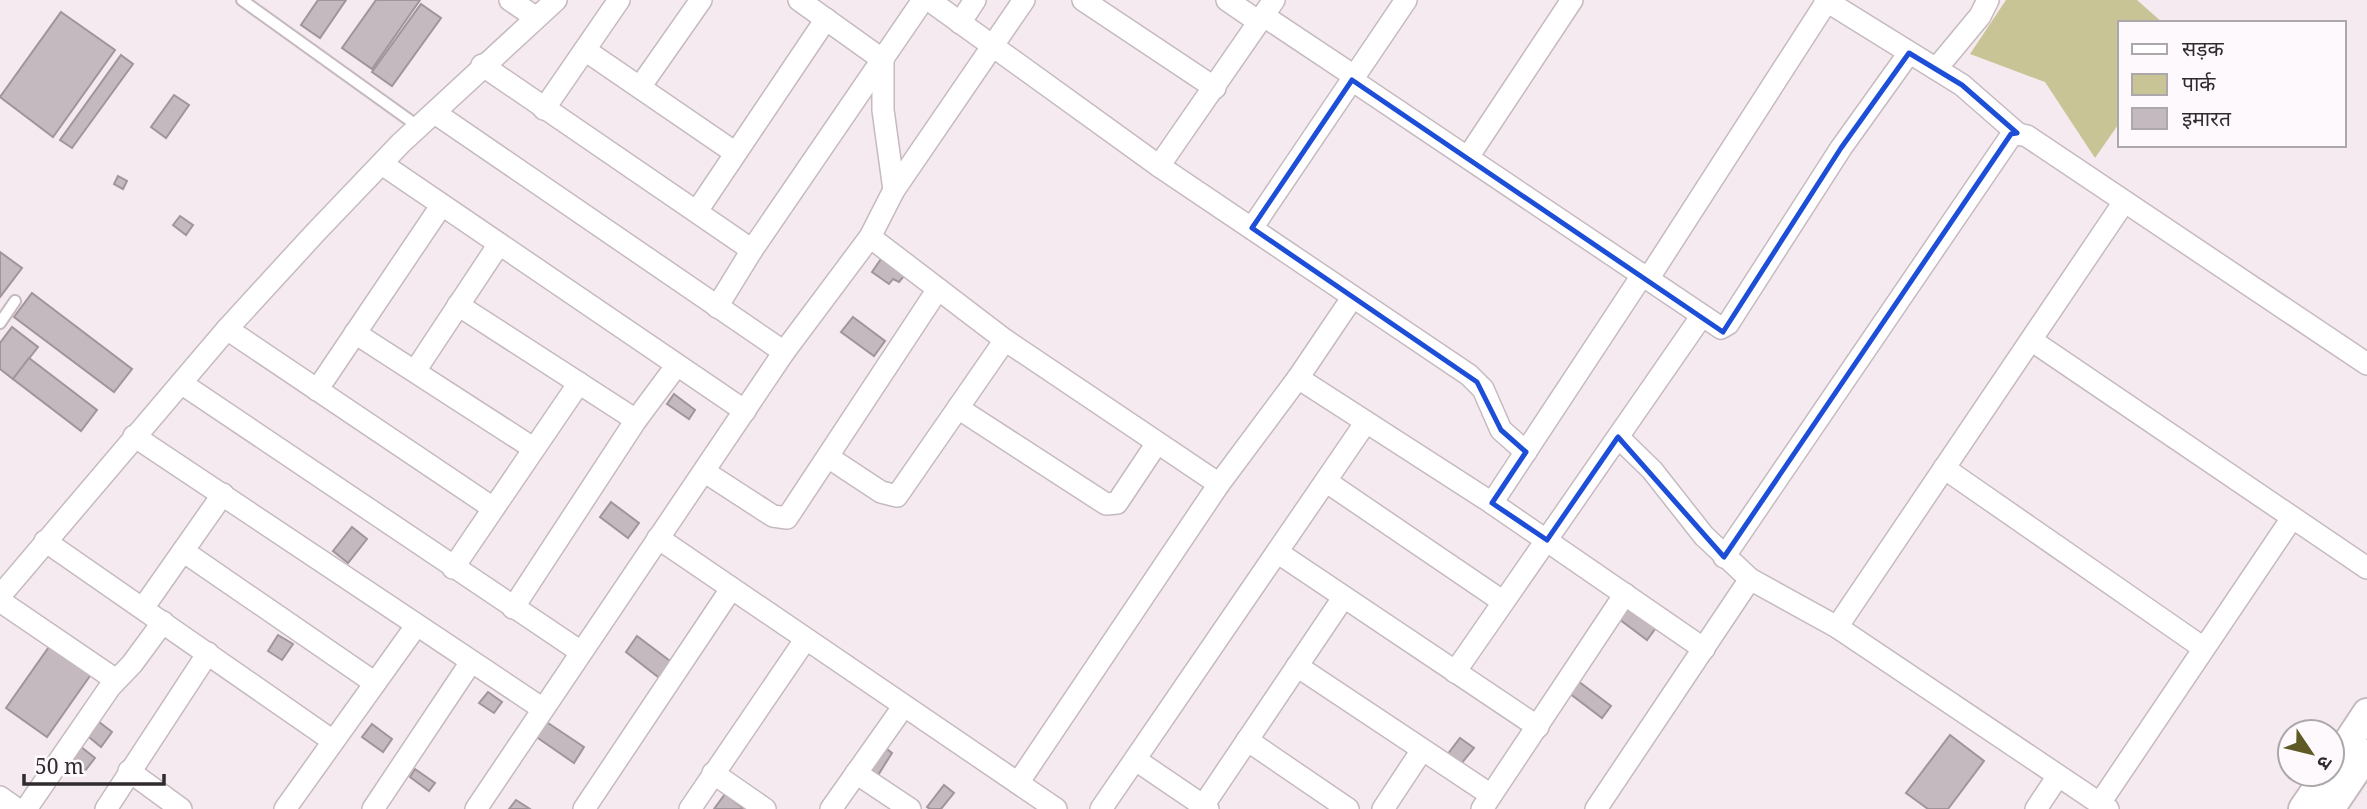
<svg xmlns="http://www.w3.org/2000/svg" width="2367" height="809" font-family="'Noto Serif','Noto Sans Devanagari',serif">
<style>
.green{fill:#c9c495}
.building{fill:#c5b9c0;stroke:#a0959b;stroke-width:2}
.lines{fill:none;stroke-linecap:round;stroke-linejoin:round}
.service-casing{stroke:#c6bac1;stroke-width:14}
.minor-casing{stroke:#c6bac1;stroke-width:24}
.tertiary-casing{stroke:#c6bac1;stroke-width:32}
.service{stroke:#fff;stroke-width:10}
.minor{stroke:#fff;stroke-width:21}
.tertiary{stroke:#fff;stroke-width:28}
.marked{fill:none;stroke:#1d4ed8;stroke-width:5;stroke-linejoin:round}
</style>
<rect width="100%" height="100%" fill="#f6eaf1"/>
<!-- green -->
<polygon class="green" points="2006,0 2137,0 2163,23 2120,23 2120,122 2095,158 2045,82 1970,54"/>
<!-- building -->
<g class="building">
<polygon points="318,0 346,0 320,38 301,25"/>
<polygon points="376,0 420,0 372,69 342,48"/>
<polygon points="421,4 441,18 392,86 372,72"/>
<polygon points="61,12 115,50 53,137 0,97"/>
<polygon points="121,55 133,64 72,148 60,140"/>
<polygon points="174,95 189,105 166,138 151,127"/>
<polygon points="118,176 127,181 123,189 114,184"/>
<polygon points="180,216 193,225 186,235 173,225"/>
<polygon points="0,252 22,268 0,297"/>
<polygon points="881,259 904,276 899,282 893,279 889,284 872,272"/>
<polygon points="32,293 132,369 114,392 14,317"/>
<polygon points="853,317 885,341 874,356 841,332"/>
<polygon points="12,327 38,347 13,379 0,369 0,343"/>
<polygon points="29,358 97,410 81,431 13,379"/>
<polygon points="674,394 695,410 689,419 667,404"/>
<polygon points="611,502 639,523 628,538 600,517"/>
<polygon points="352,527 367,539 348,563 333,551"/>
<polygon points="1631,604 1658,625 1647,640 1619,619"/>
<polygon points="278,635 293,644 282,660 268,651"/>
<polygon points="637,636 674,664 662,680 626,652"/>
<polygon points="51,644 92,673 47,737 6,708"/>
<polygon points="1578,681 1611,706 1602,718 1569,693"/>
<polygon points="488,692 502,702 494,713 479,703"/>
<polygon points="94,718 112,732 101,747 83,732"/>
<polygon points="545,721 584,747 574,763 535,736"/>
<polygon points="372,724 392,739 383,752 362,737"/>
<polygon points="1950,735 1984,761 1948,809 1928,809 1906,793"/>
<polygon points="1460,738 1474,748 1457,769 1444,759"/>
<polygon points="76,743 95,758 84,772 65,756"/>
<polygon points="883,746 892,753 875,780 865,773"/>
<polygon points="415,769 435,783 429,791 410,777"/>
<polygon points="944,785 954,793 941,809 930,809 927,807"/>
<polygon points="725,794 744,809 714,809"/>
<polygon points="516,800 530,809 509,809"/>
</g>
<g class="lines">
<!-- service casing -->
<g class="service-casing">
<g id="service">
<polyline points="242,0 419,127"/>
<polyline points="0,323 15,301"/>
</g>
</g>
<!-- minor casing -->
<g class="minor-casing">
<g id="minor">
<polyline points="510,0 535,17"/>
<polyline points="799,0 883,60 883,110 894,190"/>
<polyline points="929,0 1159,166 1469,375 1483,389 1501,430 1526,452"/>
<polyline points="1083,0 1215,88"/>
<polyline points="1227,0 1259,22"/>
<polyline points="1825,0 1962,85 2017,133"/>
<polyline points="1264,16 1354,76"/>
<polyline points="960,23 975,0"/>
<polyline points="585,50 734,152"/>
<polyline points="482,65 752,250"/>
<polyline points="1936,69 1980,16 1988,0"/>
<polyline points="1352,80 1721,328 1728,324 1841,148 1909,53"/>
<polyline points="640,87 701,0"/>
<polyline points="544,109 619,0"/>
<polyline points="435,113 784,352"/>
<polyline points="1468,157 1572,0"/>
<polyline points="382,164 745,411"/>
<polyline points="1159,166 1274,0"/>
<polyline points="697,211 826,19"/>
<polyline points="1252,228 1406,0"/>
<polyline points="870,237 1005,340 1219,484"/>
<polyline points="1648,279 1827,1"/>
<polyline points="458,305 636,420"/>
<polyline points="717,307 752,250 923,0"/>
<polyline points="227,329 493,508"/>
<polyline points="355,333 533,448"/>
<polyline points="2031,340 2367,568"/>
<polyline points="415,371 499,244"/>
<polyline points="1298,378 1492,503 1704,649"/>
<polyline points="181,383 581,652"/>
<polyline points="317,390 441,206"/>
<polyline points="958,408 1106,504 1117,503 1157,443"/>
<polyline points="134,436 543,709"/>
<polyline points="1618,437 1652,470 1704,536 1750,579 1837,627 2108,809"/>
<polyline points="828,457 881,492 897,496 1005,340"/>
<polyline points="1944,468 2202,647"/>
<polyline points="705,472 773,516 787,518 938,289"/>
<polyline points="1327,482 1502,601"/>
<polyline points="1492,503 1643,274"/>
<polyline points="658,538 1056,809"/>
<polyline points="45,541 333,741"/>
<polyline points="183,551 375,683"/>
<polyline points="1277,552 1538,727"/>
<polyline points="1724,557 2013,133 2027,136 2367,364"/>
<polyline points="453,568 579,383"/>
<polyline points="0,596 227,329 315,233 401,143 556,0"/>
<polyline points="0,601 116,680"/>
<polyline points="143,608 223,494"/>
<polyline points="513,608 636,420 677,365"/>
<polyline points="1837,627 2124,202"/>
<polyline points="1297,666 1491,795"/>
<polyline points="1455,672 1701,317"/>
<polyline points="1247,740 1348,809"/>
<polyline points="1136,760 1208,809"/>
<polyline points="129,771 181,809"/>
<polyline points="713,773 765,809"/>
<polyline points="856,773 910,809"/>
<polyline points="1018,783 1219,484 1298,378 1352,298"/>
<polyline points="0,797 17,809"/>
<polyline points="2100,803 2292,518"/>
<polyline points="1203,806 1343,598"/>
<polyline points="26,809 110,687 132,664 163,622"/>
<polyline points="106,809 208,653"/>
<polyline points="285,809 416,626"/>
<polyline points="373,809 471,662"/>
<polyline points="476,809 784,352 870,237 894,190 1024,0"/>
<polyline points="584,809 731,589"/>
<polyline points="690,809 805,640"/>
<polyline points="831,809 903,707"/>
<polyline points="1101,809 1366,422"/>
<polyline points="1383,809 1422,750"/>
<polyline points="1482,809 1625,594"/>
<polyline points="1596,809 1750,579"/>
<polyline points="2036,809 2058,776"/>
</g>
</g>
<!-- tertiary casing -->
<g class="tertiary-casing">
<g id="tertiary">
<polyline points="2332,766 2367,713"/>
<polyline points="2303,809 2327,774"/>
<polyline points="2330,809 2367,754"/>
</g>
</g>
<!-- service -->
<use href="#service" class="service"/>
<!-- minor -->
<use href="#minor" class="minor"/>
<!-- tertiary -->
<use href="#tertiary" class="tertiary"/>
</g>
<!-- marked area -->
<path class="marked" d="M1909,53l53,32 55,48 -6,1 -287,423 -106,-120 -71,103 -55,-37 34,-51 -25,-22 -24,-48 -225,-154 100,-148 371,252 118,-184z"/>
<!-- legend -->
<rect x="2118" y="21" width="228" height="126" fill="#fef9fc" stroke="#aca7aa" stroke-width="2"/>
<rect x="2132" y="44" width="35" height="10" fill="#ffffff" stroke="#aca7aa" stroke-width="2"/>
<text x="2182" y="56" font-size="21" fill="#302b2e">सड़क</text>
<rect x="2132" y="74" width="35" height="21" fill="#c9c495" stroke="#aca7aa" stroke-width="2"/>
<text x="2182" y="91" font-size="21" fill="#302b2e">पार्क</text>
<rect x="2132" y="108" width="35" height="21" fill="#c5b9c0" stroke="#aca7aa" stroke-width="2"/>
<text x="2182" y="126" font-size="21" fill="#302b2e">इमारत</text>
<!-- north arrow -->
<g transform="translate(2311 753) rotate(125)"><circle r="33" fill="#fef9fc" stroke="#aca7aa" stroke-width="2"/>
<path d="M0-5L12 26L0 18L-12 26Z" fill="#5f5925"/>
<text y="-10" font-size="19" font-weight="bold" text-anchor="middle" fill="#302b2e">उ</text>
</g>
<!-- scale -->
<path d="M24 774v10h140v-10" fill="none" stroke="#302b2e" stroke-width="3.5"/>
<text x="35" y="774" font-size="21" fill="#302b2e" stroke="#fef9fc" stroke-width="5" paint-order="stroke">50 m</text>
</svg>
